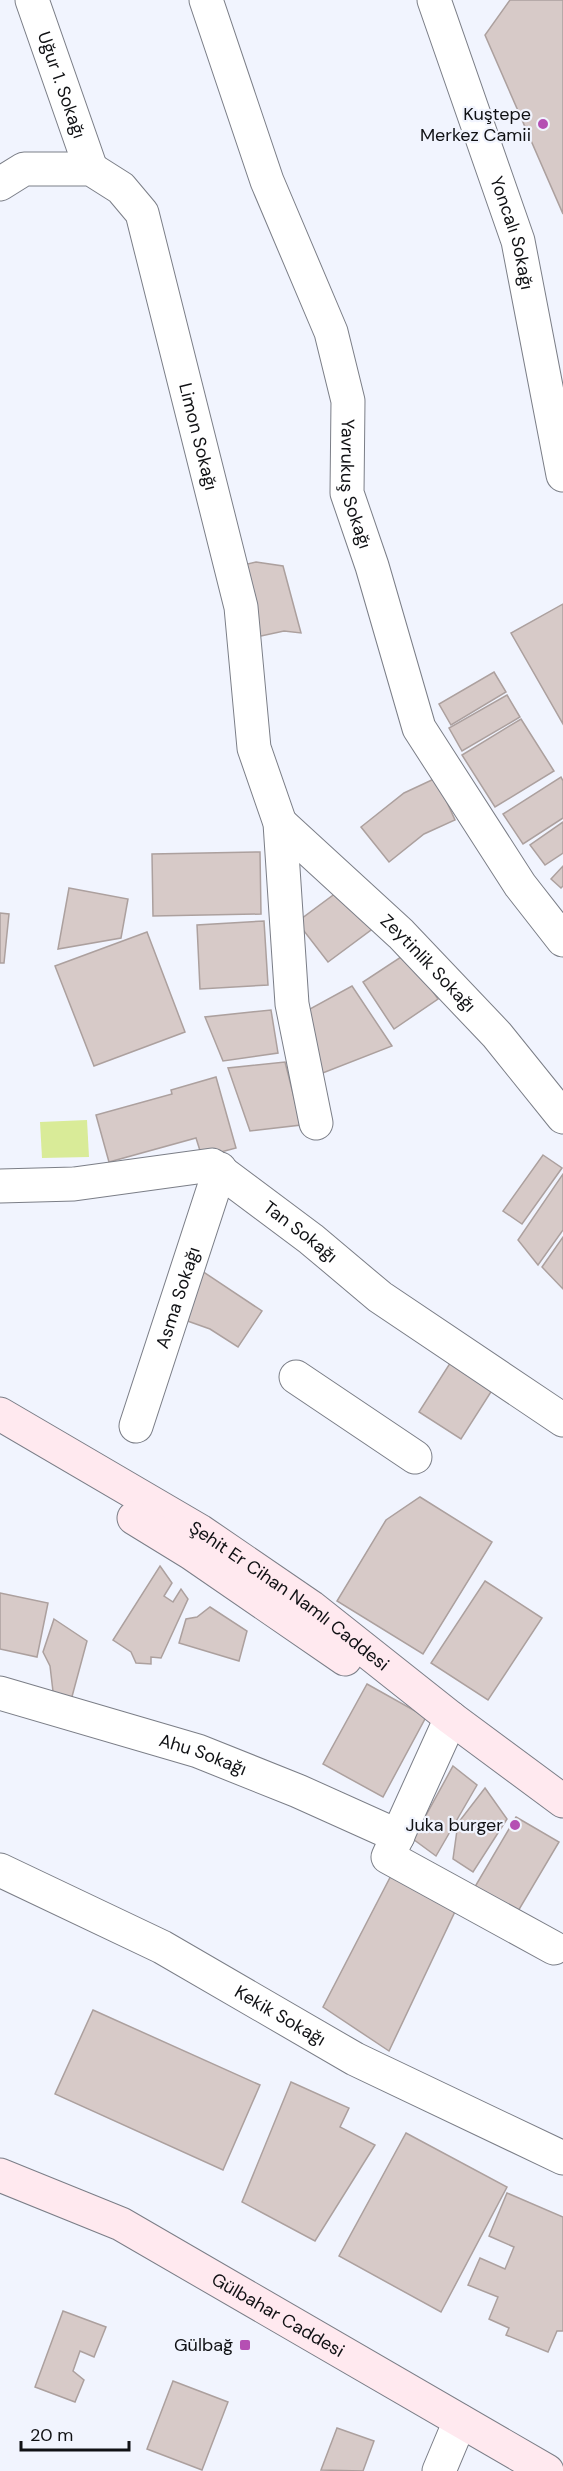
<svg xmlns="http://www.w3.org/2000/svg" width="563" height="2471" font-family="'DM Sans',sans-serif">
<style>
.green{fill:#d9eb98}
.building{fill:#d7cac8;stroke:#aca09e;stroke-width:1.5}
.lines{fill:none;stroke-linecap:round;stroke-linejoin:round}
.street-casing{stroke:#7b7e87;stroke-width:35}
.secondary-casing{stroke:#7b7e87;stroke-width:35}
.street{stroke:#fff;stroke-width:33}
.secondary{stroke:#ffe9ef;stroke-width:33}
.poi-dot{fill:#b54fb3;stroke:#f1f4fe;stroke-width:2}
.labels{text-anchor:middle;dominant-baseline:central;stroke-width:4.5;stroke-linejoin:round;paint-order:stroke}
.street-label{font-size:18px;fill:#101114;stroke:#f1f4fe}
.poi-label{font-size:18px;fill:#101114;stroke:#f1f4fe;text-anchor:end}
</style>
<rect width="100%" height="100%" fill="#f1f4fe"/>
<!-- green -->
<polygon class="green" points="87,1120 89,1157 42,1158 40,1122"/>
<!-- building -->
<g class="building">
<polygon points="510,0 563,0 563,214 485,35"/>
<polygon points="256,562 283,566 301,633 284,631 252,638 235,567"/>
<polygon points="563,604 563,724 511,633"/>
<polygon points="494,672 506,692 451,725 439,704"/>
<polygon points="507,695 520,717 462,751 449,728"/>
<polygon points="521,719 554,771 495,807 462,755"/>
<polygon points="561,777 563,781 563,818 523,844 503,814"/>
<polygon points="436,778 455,820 424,834 389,862 361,827 404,793"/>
<polygon points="563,822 563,853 545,865 530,845"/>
<polygon points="260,852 261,914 153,916 152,854"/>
<polygon points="563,866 563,886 561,888 551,879"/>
<polygon points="344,887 375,927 328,962 297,922"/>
<polygon points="69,888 128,899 121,938 58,949"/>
<polygon points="0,913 9,914 4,963 0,963"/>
<polygon points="264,921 268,985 200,989 197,925"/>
<polygon points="147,932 185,1032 94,1066 55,966"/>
<polygon points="407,953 438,999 394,1029 363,982"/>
<polygon points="352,986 392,1046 315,1076 297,1016"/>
<polygon points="271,1010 278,1053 223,1061 205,1017"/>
<polygon points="285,1062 301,1125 250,1131 228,1068"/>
<polygon points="216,1077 236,1148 202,1157 196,1138 109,1162 96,1115 172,1094 171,1090"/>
<polygon points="543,1155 562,1168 522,1224 503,1211"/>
<polygon points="563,1174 563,1230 538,1265 518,1240"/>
<polygon points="563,1237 563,1289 542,1267"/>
<polygon points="196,1267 262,1311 238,1347 210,1329 179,1318"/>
<polygon points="454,1357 496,1384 461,1439 419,1412"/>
<polygon points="420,1497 492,1542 423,1654 337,1601 386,1520"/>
<polygon points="160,1566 172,1583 164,1596 173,1602 181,1589 188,1599 161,1658 151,1657 151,1664 136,1663 131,1652 113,1640"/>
<polygon points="485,1581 542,1618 488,1700 431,1663"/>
<polygon points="0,1593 48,1603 37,1657 0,1649"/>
<polygon points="210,1607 247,1631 239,1661 179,1643 186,1619 197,1617"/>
<polygon points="54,1619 87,1641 70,1704 54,1700 50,1666 43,1652"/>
<polygon points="367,1684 426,1717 383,1797 323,1764"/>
<polygon points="453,1766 477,1785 436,1856 413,1839"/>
<polygon points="485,1788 507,1819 473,1872 453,1859 458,1823"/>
<polygon points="516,1817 559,1842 514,1918 476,1896 476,1885"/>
<polygon points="396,1866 460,1901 389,2051 323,2007"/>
<polygon points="93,2010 260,2085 223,2170 55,2094"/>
<polygon points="291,2082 349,2108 340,2127 375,2145 315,2241 242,2202"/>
<polygon points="406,2133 507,2187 441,2312 339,2256"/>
<polygon points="507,2193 563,2217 563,2331 557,2331 548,2352 506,2335 509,2328 489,2319 498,2297 468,2285 480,2258 505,2269 514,2247 489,2236"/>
<polygon points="63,2311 106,2327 94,2357 80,2351 73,2371 84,2380 75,2402 35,2387"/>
<polygon points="173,2381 228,2402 202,2470 147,2449"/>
<polygon points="337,2428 374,2441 363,2471 321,2470"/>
</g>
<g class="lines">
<!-- street casing -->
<g class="street-casing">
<g id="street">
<path id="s1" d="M32,0l59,169"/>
<path id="s2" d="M206,0l61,181 64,151 17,69 -1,92 25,73 47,162 101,157 43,55"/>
<path id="s3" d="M434,0l84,241 45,234"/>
<path id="s4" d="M0,184l24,-15h67l30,19 21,25 99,394 13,141 26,75 12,181 24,119"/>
<path id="s5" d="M280,823l121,111 96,101 66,82"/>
<path id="s6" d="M0,1186l74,-2 138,-19 99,74 69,58 183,123"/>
<polyline points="296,1377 415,1457"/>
<path id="s7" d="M136,1426l84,-257"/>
<path id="s8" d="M0,1693l198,58 100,40 100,45"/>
<polyline points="451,1718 388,1857 554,1948"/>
<path id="s9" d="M0,1870l162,77 193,112 208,99"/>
<polyline points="439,2471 460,2421"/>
</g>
</g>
<!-- secondary casing -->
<g class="secondary-casing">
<g id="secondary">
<path id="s10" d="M0,1414l200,117 111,76 140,111 112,83"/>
<polyline points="134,1518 191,1553 345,1659"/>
<path id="s11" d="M0,2175l121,49 426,247"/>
</g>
</g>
<!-- street -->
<use href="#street" class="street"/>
<!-- secondary -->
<use href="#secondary" class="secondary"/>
</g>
<!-- markers -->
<g class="poi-dot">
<circle cx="543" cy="124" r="6"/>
<circle cx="515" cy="1825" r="6"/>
<rect x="239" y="2339" width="12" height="12" rx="3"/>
</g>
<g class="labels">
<!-- street labels -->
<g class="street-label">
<text stroke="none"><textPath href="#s1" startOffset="90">Uğur 1. Sokağı</textPath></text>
<text stroke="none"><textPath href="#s3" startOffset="246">Yoncalı Sokağı</textPath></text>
<text stroke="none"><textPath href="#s4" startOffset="394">Limon Sokağı</textPath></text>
<text stroke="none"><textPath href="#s2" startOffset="510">Yavrukuş Sokağı</textPath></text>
<text stroke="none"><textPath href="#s5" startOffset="204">Zeytinlik Sokağı</textPath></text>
<text stroke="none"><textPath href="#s6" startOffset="324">Tan Sokağı</textPath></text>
<text stroke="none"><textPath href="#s7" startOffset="135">Asma Sokağı</textPath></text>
<text stroke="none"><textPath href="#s10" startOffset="342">Şehit Er Cihan Namlı Caddesi</textPath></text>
<text stroke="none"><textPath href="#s8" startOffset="212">Ahu Sokağı</textPath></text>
<text stroke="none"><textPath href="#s9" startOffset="316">Kekik Sokağı</textPath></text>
<text stroke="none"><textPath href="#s11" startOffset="312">Gülbahar Caddesi</textPath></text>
</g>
<!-- poi labels -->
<g class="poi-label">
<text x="531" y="114">Kuştepe<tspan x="531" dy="21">Merkez Camii</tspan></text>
<text x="503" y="1825">Juka burger</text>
<text x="233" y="2345">Gülbağ</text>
</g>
</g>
<!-- scale -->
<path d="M21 2441v9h108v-9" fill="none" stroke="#101114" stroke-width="3"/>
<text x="30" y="2441" font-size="18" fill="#101114" stroke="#f1f4fe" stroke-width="4.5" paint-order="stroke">20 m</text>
</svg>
